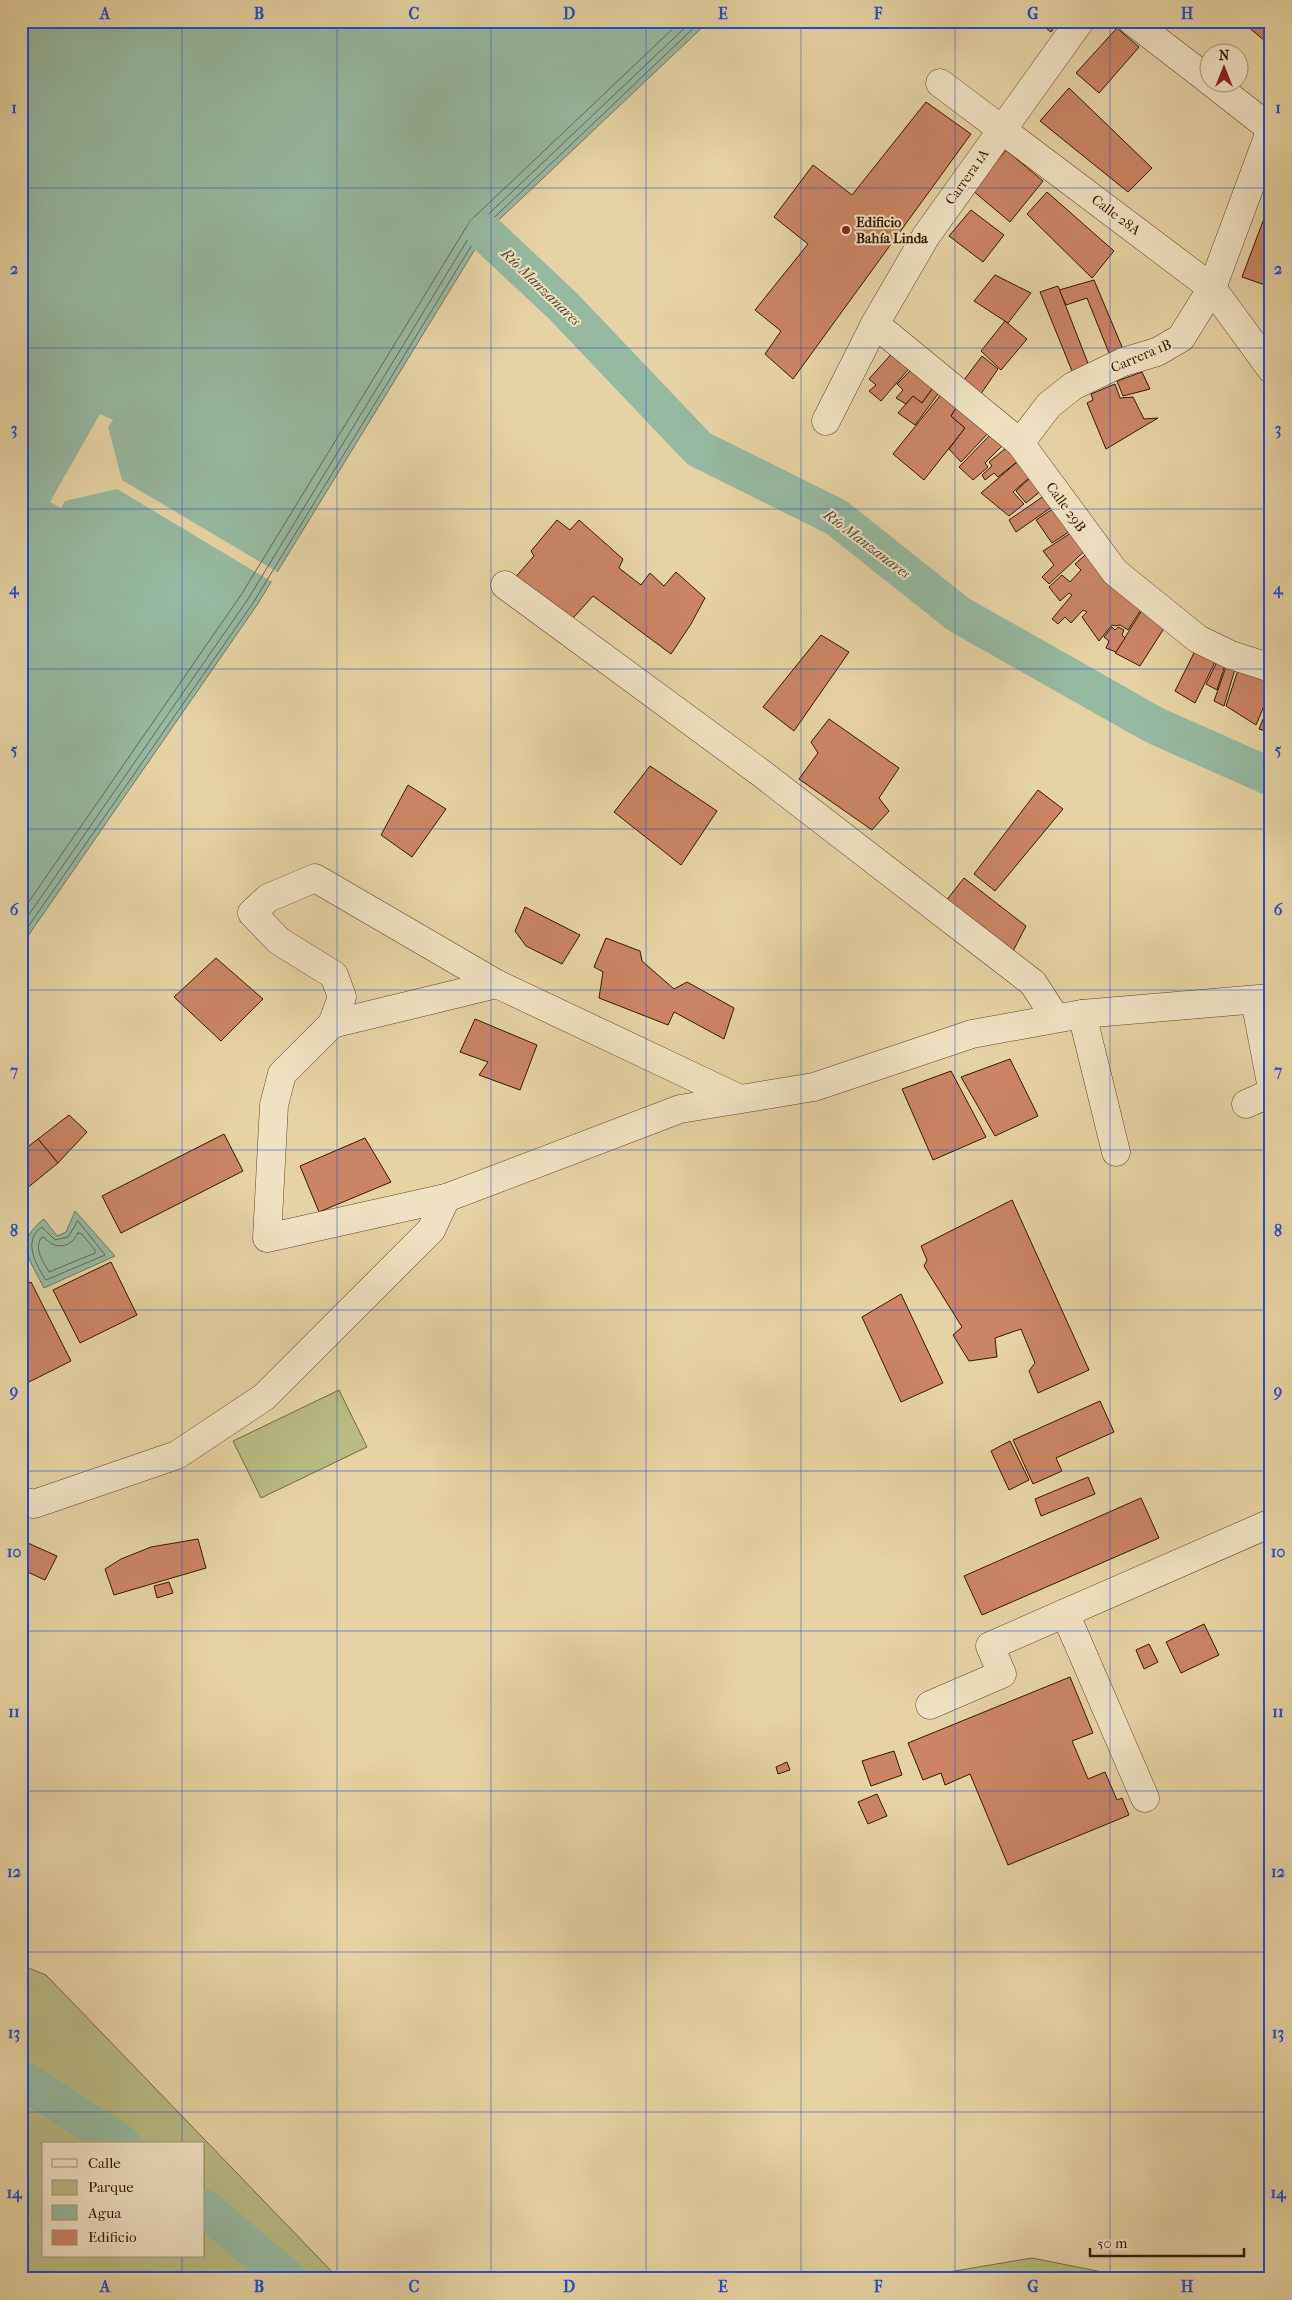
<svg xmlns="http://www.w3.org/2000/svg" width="1292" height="2300" font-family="'IM FELL French Canon',serif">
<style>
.green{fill:#b8bb83;stroke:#786a43;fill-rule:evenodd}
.water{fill:#97b9a2;stroke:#717962}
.pier{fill:#e6d3a3}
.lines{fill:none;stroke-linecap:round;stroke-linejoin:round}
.shore{stroke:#676852;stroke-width:1}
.river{stroke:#97b9a2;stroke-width:38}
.building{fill:#cb8564;stroke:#371803}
.minor-casing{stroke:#63472b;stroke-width:29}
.minor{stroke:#efe2c3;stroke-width:28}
.grid{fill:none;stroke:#1d4ed8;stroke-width:1;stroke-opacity:0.55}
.poi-dot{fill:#8f2418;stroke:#efe2c3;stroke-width:2}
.labels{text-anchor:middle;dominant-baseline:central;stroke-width:4;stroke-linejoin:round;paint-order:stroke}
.street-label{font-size:14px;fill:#371803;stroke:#efe2c3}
.poi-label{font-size:14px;font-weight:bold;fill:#371803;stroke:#efe2c3;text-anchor:start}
.water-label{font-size:15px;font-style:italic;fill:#544833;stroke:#efe2c3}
.neatline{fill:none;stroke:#1d4ed8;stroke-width:2}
.grid-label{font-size:16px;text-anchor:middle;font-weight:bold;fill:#1d4ed8}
</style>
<rect width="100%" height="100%" fill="#e6d3a3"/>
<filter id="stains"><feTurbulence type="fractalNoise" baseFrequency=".004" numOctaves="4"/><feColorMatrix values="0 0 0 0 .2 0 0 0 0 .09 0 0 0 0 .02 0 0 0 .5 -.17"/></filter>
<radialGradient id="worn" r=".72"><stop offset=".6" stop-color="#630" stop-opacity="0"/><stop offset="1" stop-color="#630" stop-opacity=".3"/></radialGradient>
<!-- green -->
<g class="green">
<polygon points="339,1390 367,1447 261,1498 233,1441"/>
<path d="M21,1965l25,10 293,304h-318zM44,2144h160v112h-160z"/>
<polygon points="1032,2258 1137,2279 907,2279"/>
</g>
<!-- water -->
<g class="water">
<polygon points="21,21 709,21 485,233 257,605 21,946"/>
<path d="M75,1211l40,45 -71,32c-14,-28 -31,-46 0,-69l13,17 9,-4z"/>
</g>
<!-- pier -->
<polygon class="pier" points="100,414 113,420 108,427 122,480 279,573 274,583 117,489 65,501 61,508 50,502"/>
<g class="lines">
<!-- shore -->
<g class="shore">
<polyline points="21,913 241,595 470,221 681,21"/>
<polyline points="21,926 248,599 476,226 692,21"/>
<polyline points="21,937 253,603 481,230 701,21"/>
<path d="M78,1221l27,34 -59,25c-10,-15 -24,-40 -4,-53l13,13 13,-3z"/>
<path d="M78,1233l4,1 13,16v3l-46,19c-6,-11 -15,-22 -8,-34l3,-1c11,13 26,12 34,-4z"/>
</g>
<!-- river -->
<g class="river">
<polyline points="485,233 563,306 699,449 836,517 958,614 1154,725 1271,777"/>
<polyline points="21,2079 122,2144"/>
<polyline points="204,2208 288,2279"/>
</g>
</g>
<!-- building -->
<g class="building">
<polygon points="1037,21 1059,21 1051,32"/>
<polygon points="1241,21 1271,21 1271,46"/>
<polygon points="1117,28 1139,47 1099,93 1076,73"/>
<polygon points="1069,88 1152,168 1128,192 1040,121"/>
<polygon points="926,102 971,134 793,379 765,354 781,331 755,310 808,244 774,217 813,165 852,195"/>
<polygon points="1006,150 1043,181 1010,222 972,190"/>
<polygon points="1047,192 1114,251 1092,278 1027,214"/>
<polygon points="1271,200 1271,287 1242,277"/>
<polygon points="971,210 1004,235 983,262 949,236"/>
<polygon points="995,275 1031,293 1008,323 974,301"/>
<polygon points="1094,280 1125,354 1111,358 1087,298 1066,305 1059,290"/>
<polygon points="1058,286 1089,366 1072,371 1040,292"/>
<polygon points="1005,321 1027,339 1001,370 981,351"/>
<polygon points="895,350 913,364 881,401 869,391 876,385 869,379"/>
<polygon points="982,356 998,369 978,398 961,384"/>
<polygon points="916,365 937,382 922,403 913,396 906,404 896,398 903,390 897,384"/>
<polygon points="1142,372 1150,389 1123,396 1117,381"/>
<polygon points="1115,384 1120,398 1133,397 1144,419 1158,418 1106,449 1087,403 1093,400 1091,394"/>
<polygon points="935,385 941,390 915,425 898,413 913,396 922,403"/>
<polygon points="943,392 958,405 951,416 965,428 924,480 893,454"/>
<polygon points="958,405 992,429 961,462 949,449 965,428 951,416"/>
<polygon points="990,435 1002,446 985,463 988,467 973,480 959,467"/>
<polygon points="1011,444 1023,457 998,477 994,473 985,480 982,475 992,466 989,462"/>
<polygon points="1023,457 1037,471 1013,492 1024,504 1009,516 981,493"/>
<polygon points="1033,475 1047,486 1026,503 1016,491"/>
<polygon points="1051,491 1059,502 1016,532 1009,520"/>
<polygon points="1060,504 1078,526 1052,543 1036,520"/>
<polygon points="557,520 570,530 579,520 623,559 619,568 641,585 650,573 664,586 676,572 705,598 691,624 671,654 593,596 565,627 513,580 534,556 531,551"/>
<polygon points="1077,529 1090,546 1049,584 1042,577 1054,565 1043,551"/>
<polygon points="1094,547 1147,600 1128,630 1120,625 1115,626 1112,625 1099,641 1082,617 1087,612 1083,610 1071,623 1065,617 1058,624 1052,619 1072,595 1069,593 1060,601 1049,587 1062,575 1070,582 1081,570 1075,564"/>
<polygon points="1146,604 1170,619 1140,666 1115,653"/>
<polygon points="1112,627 1115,630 1118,627 1124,630 1122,635 1125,638 1116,652 1106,648 1109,641 1104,637"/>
<polygon points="821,635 849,652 794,731 763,707"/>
<polygon points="1198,645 1218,656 1195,703 1175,691"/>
<polygon points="1220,656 1226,662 1217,690 1206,684"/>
<polygon points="1227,664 1236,666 1224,706 1214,701"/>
<polygon points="1240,664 1271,673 1271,689 1256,725 1226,706"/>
<polygon points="1271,700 1271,733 1259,729"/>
<polygon points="829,719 899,768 879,798 889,811 872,830 799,779 818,753 811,742"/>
<polygon points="650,766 717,811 681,865 614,812"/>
<polygon points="408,785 446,809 412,857 381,835"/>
<polygon points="1038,790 1063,809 995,891 974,874"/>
<polygon points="964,878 1026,926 1012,953 945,902"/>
<polygon points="525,907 580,935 562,964 526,946 515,931"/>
<polygon points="606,938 640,951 642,961 674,989 687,982 734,1008 724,1039 674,1012 668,1025 599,998 603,972 594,967"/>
<polygon points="216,958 263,999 221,1041 174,997"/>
<polygon points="475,1019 537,1045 520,1090 479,1075 488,1062 460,1052"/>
<polygon points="1010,1059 1038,1116 995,1136 961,1077"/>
<polygon points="951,1071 986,1137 933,1160 902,1089"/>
<polygon points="69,1115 87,1132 58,1163 38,1139"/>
<polygon points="224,1134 243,1171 121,1233 102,1196"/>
<polygon points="365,1138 391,1182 319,1212 300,1166"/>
<polygon points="38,1139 58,1163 21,1193 21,1152"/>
<polygon points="1012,1200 1089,1370 1038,1393 1029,1371 1035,1363 1021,1329 995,1338 997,1357 969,1361 953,1335 962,1327 924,1266 927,1260 921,1246"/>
<polygon points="111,1262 137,1315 80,1343 53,1290"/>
<polygon points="31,1282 71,1361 21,1386 21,1287"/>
<polygon points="901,1294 943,1383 901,1402 862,1317"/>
<polygon points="1100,1401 1114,1432 1056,1458 1062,1471 1033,1484 1013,1440"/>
<polygon points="1010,1441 1029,1480 1009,1490 991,1451"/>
<polygon points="1088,1477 1095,1494 1041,1516 1035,1499"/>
<polygon points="1141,1498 1159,1538 982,1615 964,1576"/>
<polygon points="198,1539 206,1568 114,1595 105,1569 121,1559 151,1547"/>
<polygon points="21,1540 57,1556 45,1580 21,1569"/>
<polygon points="169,1582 173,1593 157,1598 154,1586"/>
<polygon points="1204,1624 1219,1655 1181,1673 1166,1642"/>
<polygon points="1149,1644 1158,1662 1144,1669 1136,1650"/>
<polygon points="1070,1677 1093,1733 1072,1741 1088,1779 1105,1772 1117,1800 1122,1798 1129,1815 1008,1865 970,1774 945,1785 941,1773 923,1780 908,1743"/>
<polygon points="894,1751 902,1775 871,1786 862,1761"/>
<polygon points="787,1762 790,1770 778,1774 776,1767"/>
<polygon points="877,1794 887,1816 868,1824 858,1802"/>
</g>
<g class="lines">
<!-- minor casing -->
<g class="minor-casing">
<g id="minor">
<polyline points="1132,21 1210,81"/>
<polyline points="1211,82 1271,129"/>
<polyline points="940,83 1212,288 1271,369"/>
<polyline points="875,324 1020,443 1115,572 1198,639 1231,655 1271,668"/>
<polyline points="826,421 875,324 926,236 1080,21"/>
<polyline points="1020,443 1049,405 1073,386 1123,362 1157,352 1181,338 1212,288 1271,129"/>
<polyline points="505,585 761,773 1033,983 1055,1017"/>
<polyline points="1255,1000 1271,1083"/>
<polyline points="1082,1014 1116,1152"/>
<polyline points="332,1024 497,984"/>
<polyline points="740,1099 497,984 315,878 268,898 252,913 279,941 334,975 342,997 332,1024 282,1074 274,1105 267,1238 446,1198 680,1109 814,1087 972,1034 1082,1014 1271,998"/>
<polyline points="1246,1104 1271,1093"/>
<polyline points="21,1501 34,1504 177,1455 264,1397 431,1230 446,1198"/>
<polyline points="1065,1613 1145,1798"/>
<polyline points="930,1705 1002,1674 990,1646 1271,1523"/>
</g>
</g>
<!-- minor -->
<use href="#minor" class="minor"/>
</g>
<!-- grid -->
<path class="grid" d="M182,21v2123M337,21v2258M491,21v2258M646,21v2258M801,21v2258M955,21v2258M1110,21v2258M21,188h1250M21,348h1250M21,509h1250M21,669h1250M21,829h1250M21,990h1250M21,1150h1250M21,1310h1250M21,1471h1250M21,1631h1250M21,1791h1250M21,1952h1250M21,2112h1250M182,2256v23"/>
<!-- markers -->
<circle class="poi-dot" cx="846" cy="230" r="5"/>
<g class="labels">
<!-- street labels -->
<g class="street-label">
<text transform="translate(967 177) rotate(-55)">Carrera 1A</text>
<text transform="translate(1116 215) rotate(37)">Calle 28A</text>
<text transform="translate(1141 356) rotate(-23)">Carrera 1B</text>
<text transform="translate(1066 507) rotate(54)">Calle 29B</text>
</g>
<!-- poi labels -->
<g class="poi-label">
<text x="856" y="222">Edificio<tspan x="856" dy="16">Bahía Linda</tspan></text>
</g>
<!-- water labels -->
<g class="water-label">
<text transform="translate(541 287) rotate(44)">Río Manzanares</text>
<text transform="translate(867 544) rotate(37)">Río Manzanares</text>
</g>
</g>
<!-- margin -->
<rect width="1292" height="2300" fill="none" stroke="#e6d3a3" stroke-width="55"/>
<!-- legend -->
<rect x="42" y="2142" width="162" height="115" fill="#efe2c3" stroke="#a59176"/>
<rect x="52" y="2159" width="25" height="8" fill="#efe2c3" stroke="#a59176"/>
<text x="88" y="2168" font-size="15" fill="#371803">Calle</text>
<rect x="52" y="2180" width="25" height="15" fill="#b8bb83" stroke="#a59176"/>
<text x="88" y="2192" font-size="15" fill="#371803">Parque</text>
<rect x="52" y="2205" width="25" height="15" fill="#97b9a2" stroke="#a59176"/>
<text x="88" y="2218" font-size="15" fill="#371803">Agua</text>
<rect x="52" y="2230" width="25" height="15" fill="#cb8564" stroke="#a59176"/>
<text x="88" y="2242" font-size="15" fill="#371803">Edificio</text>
<!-- north arrow -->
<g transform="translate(1224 68)"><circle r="24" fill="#efe2c3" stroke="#a59176"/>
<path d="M0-4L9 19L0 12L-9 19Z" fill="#8f2418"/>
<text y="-8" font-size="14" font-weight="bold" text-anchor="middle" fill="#371803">N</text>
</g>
<!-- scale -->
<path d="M1090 2248v8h154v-8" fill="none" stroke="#371803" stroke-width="2.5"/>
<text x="1097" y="2248" font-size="15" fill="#371803" stroke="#efe2c3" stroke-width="4" paint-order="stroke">50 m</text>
<rect x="28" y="28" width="1236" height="2244" class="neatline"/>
<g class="grid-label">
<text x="105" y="19">A</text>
<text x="259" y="19">B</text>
<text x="414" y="19">C</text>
<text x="569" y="19">D</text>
<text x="723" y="19">E</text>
<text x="878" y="19">F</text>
<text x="1033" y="19">G</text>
<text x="1187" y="19">H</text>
<text x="14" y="113">1</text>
<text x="1278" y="113">1</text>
<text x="14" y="274">2</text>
<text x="1278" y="274">2</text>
<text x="14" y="434">3</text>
<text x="1278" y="434">3</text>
<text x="14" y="594">4</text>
<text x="1278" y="594">4</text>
<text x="14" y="755">5</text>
<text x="1278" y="755">5</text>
<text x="14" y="915">6</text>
<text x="1278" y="915">6</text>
<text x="14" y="1076">7</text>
<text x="1278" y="1076">7</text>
<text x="14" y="1236">8</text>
<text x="1278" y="1236">8</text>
<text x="14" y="1396">9</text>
<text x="1278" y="1396">9</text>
<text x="14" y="1557">10</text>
<text x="1278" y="1557">10</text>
<text x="14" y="1717">11</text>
<text x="1278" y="1717">11</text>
<text x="14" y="1877">12</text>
<text x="1278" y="1877">12</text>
<text x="14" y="2038">13</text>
<text x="1278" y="2038">13</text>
<text x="14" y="2198">14</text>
<text x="1278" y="2198">14</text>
<text x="105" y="2292">A</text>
<text x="259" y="2292">B</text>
<text x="414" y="2292">C</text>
<text x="569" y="2292">D</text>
<text x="723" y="2292">E</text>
<text x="878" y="2292">F</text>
<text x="1033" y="2292">G</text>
<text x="1187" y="2292">H</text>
</g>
<rect width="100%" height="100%" filter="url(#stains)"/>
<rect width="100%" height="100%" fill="url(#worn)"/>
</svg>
